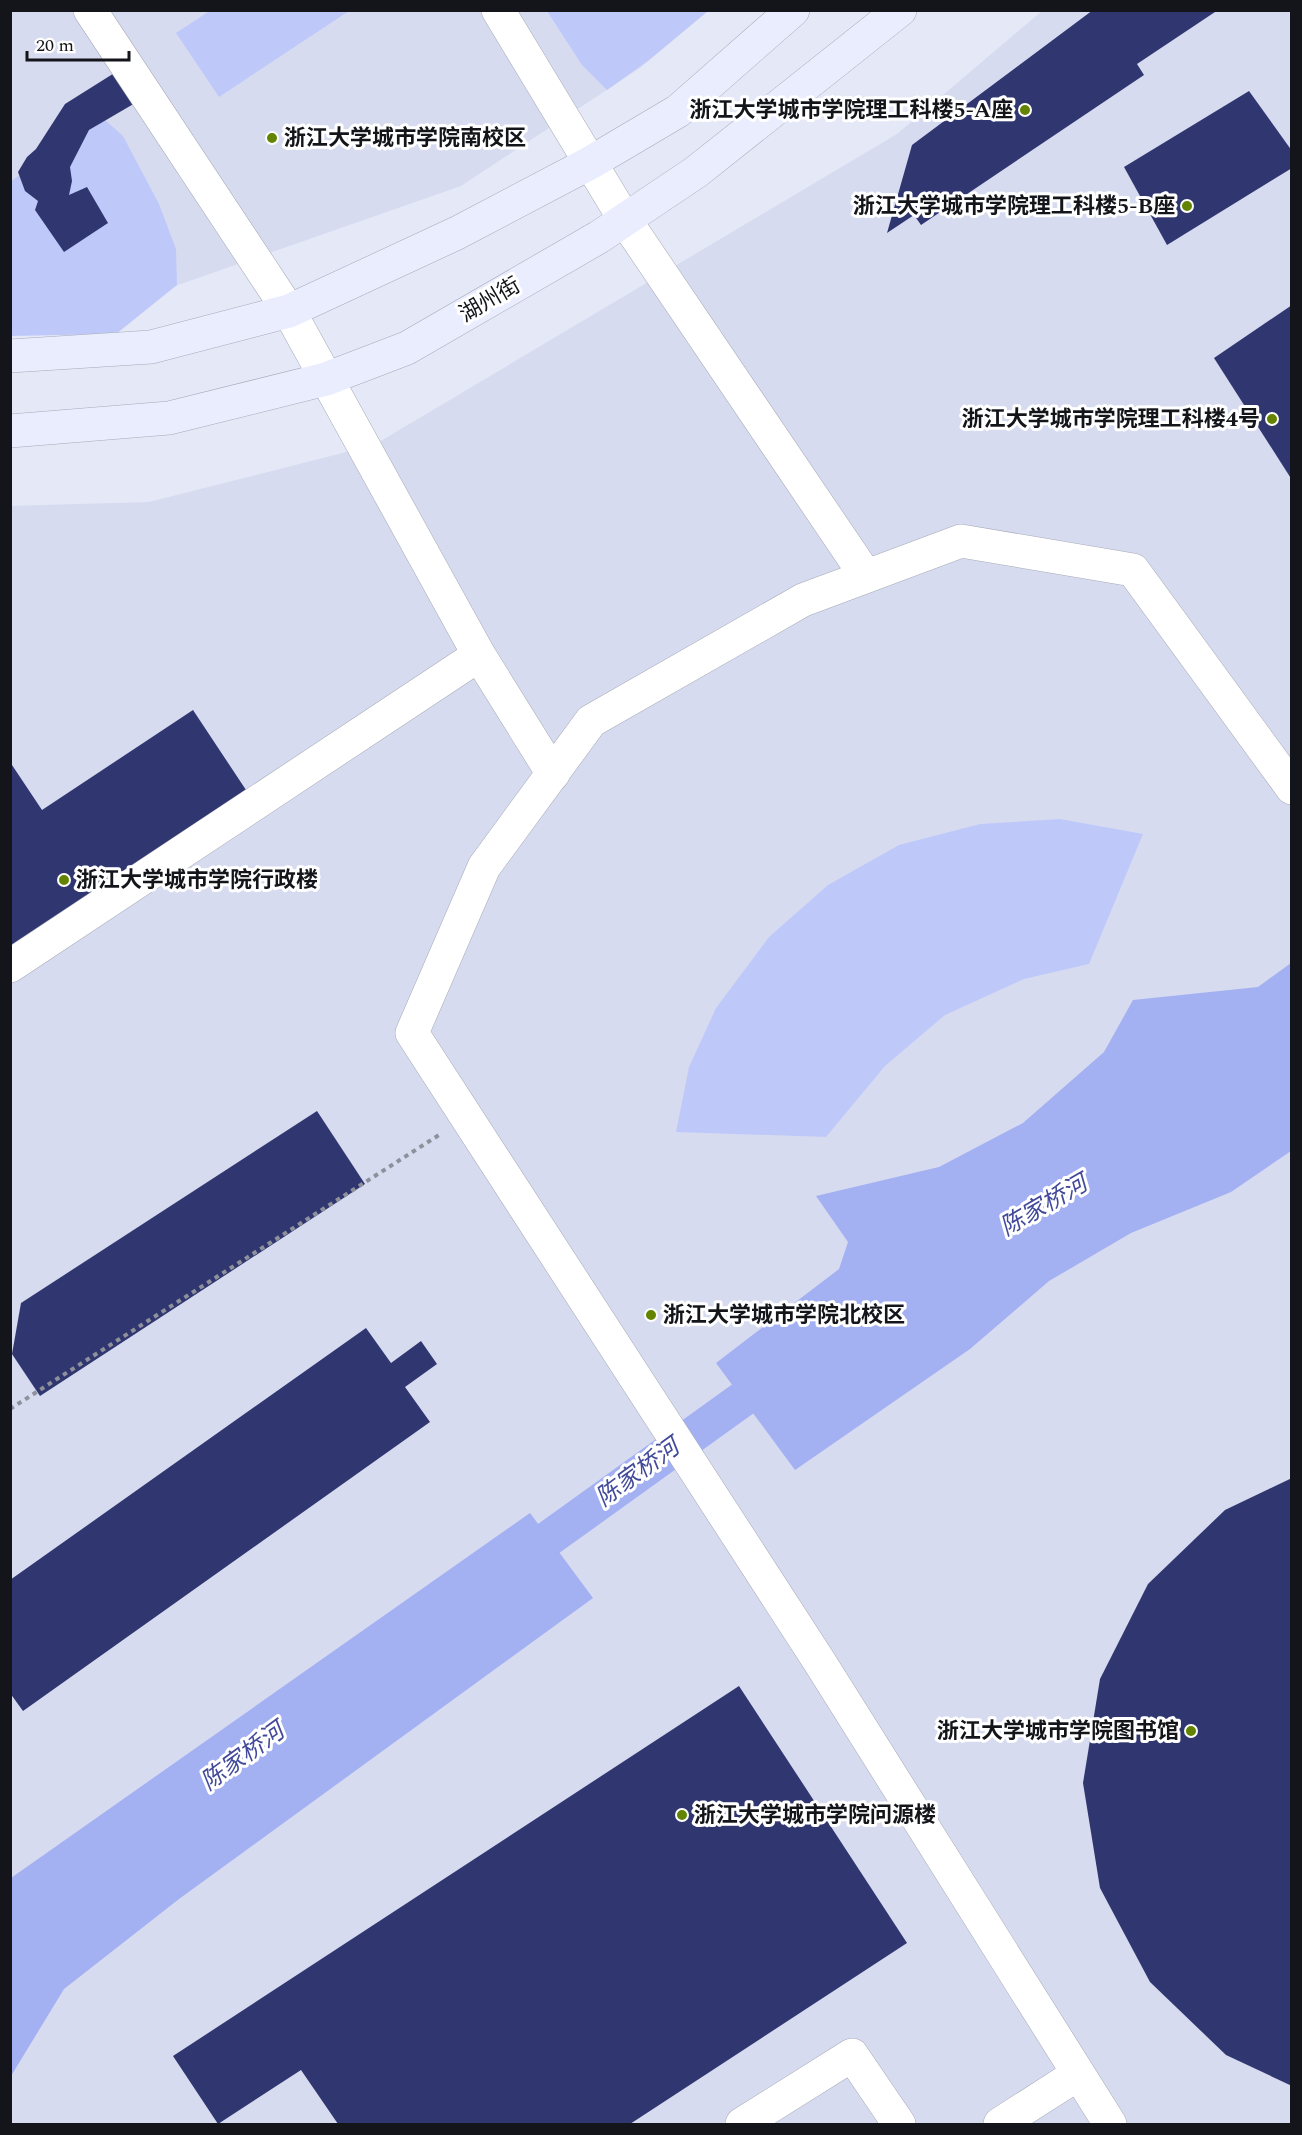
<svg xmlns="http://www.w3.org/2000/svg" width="1302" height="2135" font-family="Spectral,'Noto Sans SC',serif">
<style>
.built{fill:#d6dbf0}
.green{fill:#bfc9f9}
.water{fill:#a3b0f2}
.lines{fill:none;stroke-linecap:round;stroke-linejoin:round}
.canal{stroke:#a3b0f2;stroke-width:36}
.building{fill:#30366f}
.minor-casing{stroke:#a7aab7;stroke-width:34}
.secondary-casing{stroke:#a7aab7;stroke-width:34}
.path{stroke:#8e919b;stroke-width:4;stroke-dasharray:4.5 4.5;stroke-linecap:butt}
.minor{stroke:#fff;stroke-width:33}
.secondary{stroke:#eaedfe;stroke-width:33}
.poi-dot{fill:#628400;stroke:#fff;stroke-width:2}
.labels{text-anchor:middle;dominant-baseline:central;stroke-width:6;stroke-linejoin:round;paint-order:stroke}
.poi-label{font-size:22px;font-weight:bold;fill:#14151a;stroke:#fff;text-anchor:end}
.street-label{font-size:22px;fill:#14151a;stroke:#fff}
.water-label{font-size:24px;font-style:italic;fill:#424a99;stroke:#fff}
</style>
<rect width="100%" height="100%" fill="#e5e8f6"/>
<!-- built -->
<g class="built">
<polygon points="10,11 708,11 640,68 461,186 112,308 11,312"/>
<polygon points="1042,11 1291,11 1291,2124 11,2124 10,506 149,502 374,445 897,134"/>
</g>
<!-- green -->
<g class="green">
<polygon points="211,10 349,10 349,11 219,97 176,33"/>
<polygon points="547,11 708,11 649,60 607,90 582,65"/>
<polygon points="105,120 123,136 159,204 176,249 177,285 116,334 11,336 11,181"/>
<polygon points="1060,819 1143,834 1089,964 1024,979 945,1015 885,1066 826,1137 676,1132 689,1067 716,1008 769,937 828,885 899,845 980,824"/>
</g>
<!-- water -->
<g class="water">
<polygon points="1291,963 1291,1151 1231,1192 1131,1233 1049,1281 970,1349 795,1470 716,1363 839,1269 848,1242 816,1196 939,1167 1023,1123 1104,1052 1133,1000 1258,987"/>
<polygon points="530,1513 593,1598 179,1899 64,1989 11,2076 11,1878"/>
</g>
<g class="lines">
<!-- canal -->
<polyline class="canal" points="509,1567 783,1370"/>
</g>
<!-- building -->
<g class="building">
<polygon points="1093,10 1218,10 1137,64 1144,75 921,225 914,215 887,233 912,145"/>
<polygon points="135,60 154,92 89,130 70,167 72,181 69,195 87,187 108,223 64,252 35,210 38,201 25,191 18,172 27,157 36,149 65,104"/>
<polygon points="1249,91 1292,151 1292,168 1167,245 1124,167"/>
<polygon points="1292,305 1292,480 1214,358"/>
<polygon points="193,710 248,793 10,951 10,762 42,810"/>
<polygon points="317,1111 365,1184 40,1396 12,1354 21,1303"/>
<polygon points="366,1328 391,1363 421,1341 437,1364 405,1387 430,1422 23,1711 10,1693 10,1580"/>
<polygon points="1292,1478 1292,2086 1226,2055 1150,1982 1100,1888 1083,1783 1100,1679 1148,1584 1225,1510"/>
<polygon points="739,1686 907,1943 630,2124 338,2124 301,2070 218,2124 173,2056"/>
</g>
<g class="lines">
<!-- minor casing -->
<g class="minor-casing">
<g id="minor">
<polyline points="90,10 289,311 479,655 553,774"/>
<polyline points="498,10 625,220 866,576"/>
<polyline points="10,966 479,655"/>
<polyline points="742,2124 852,2055 899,2124"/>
<polyline points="1000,2124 1078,2074"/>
<polyline points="1110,2124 819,1661 412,1033 484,867 591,721 803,600 961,541 1133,570 1292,788"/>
</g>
</g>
<!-- secondary casing -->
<g class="secondary-casing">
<g id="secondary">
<polyline points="10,356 151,347 289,311 457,233 590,163 678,111 793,10"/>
<polyline points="10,431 169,418 326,379 407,348 599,237 696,172 900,10"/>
</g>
</g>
<!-- path -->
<polyline class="path" points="10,1409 439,1135"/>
<!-- minor -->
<use href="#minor" class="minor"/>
<!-- secondary -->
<use href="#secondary" class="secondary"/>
</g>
<!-- markers -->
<g class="poi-dot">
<circle cx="1025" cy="110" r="6"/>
<circle cx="272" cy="138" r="6"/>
<circle cx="1187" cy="206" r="6"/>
<circle cx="1272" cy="419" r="6"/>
<circle cx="64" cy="880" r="6"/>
<circle cx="651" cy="1315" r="6"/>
<circle cx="1191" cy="1731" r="6"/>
<circle cx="682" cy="1815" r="6"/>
</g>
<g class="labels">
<!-- poi labels -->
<g class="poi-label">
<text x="1013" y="110">浙江大学城市学院理工科楼5-A座</text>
<text x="284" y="138" text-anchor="start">浙江大学城市学院南校区</text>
<text x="1175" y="206">浙江大学城市学院理工科楼5-B座</text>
<text x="1260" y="419">浙江大学城市学院理工科楼4号</text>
<text x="76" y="880" text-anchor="start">浙江大学城市学院行政楼</text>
<text x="663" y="1315" text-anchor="start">浙江大学城市学院北校区</text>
<text x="1179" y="1731">浙江大学城市学院图书馆</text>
<text x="694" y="1815" text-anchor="start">浙江大学城市学院问源楼</text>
</g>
<!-- street labels -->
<g class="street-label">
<text transform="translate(490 300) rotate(-30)">湖州街</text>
</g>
<!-- water labels -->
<g class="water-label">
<text transform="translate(1044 1206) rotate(-30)">陈家桥河</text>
<text transform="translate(638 1473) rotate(-36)">陈家桥河</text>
<text transform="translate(243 1757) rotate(-36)">陈家桥河</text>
</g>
</g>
<!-- border -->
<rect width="1302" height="2135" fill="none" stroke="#14151a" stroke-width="24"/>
<!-- scale -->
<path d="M27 51v9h102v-9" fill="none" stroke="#14151a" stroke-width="3"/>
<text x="36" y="51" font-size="18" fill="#14151a" stroke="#ffffff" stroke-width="4.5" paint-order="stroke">20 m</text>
</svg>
